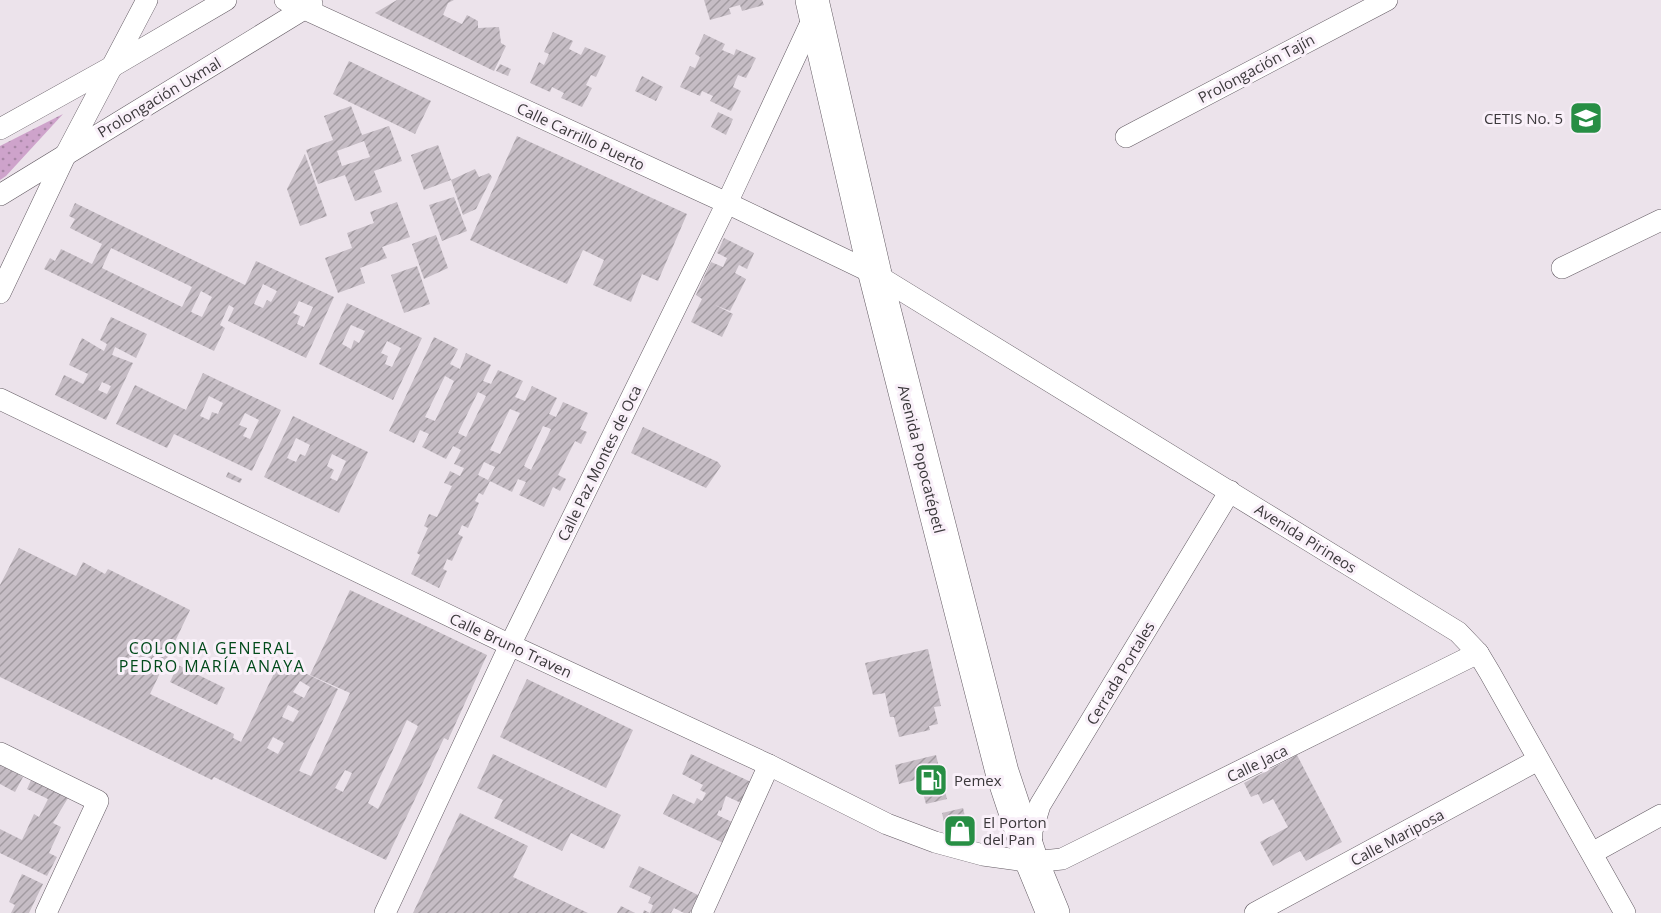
<svg xmlns="http://www.w3.org/2000/svg" width="1661" height="913" font-family="'Open Sans',sans-serif">
<style>
.garden{fill:url(#garden-dots)}
.building{fill:url(#building-hatch);fill-rule:evenodd}
.lines{fill:none;stroke-linecap:round;stroke-linejoin:round}
.minor-casing{stroke:#635b63;stroke-width:22}
.primary-casing{stroke:#635b63;stroke-width:34}
.minor{stroke:#fff;stroke-width:21}
.primary{stroke:#fff;stroke-width:33}
.labels{text-anchor:middle;dominant-baseline:central;stroke-width:6;stroke-linejoin:round;paint-order:stroke}
.street-label{font-size:15px;fill:#3b383b;stroke:#f9f0f9}
.poi-label{font-size:15px;fill:#3b383b;stroke:#f9f0f9;text-anchor:start}
.neighbourhood-label{font-size:16px;letter-spacing:1.5px;fill:#024a1b;stroke:#f9f0f9}
</style>
<defs>
<pattern id="garden-dots" width="8" height="8" patternUnits="userSpaceOnUse" patternTransform="scale(1.5)"><rect width="8" height="8" fill="#cea3cb"/><path d="M2 2h.1M6 6h.1" fill="none" stroke="#a886a6" stroke-width="1.8" stroke-linecap="round"/></pattern>
<pattern id="building-hatch" width="6" height="6" patternUnits="userSpaceOnUse" patternTransform="scale(1.5)"><rect width="6" height="6" fill="#c6bdc5"/><path d="M-1 1l2-2M0 6l6-6M5 7l2-2" fill="none" stroke="#a29ba1"/></pattern>
</defs>
<rect width="100%" height="100%" fill="#ece3eb"/>
<!-- garden -->
<polygon class="garden" points="63,114 6,176 0,180 0,146"/>
<!-- building -->
<g class="building">
<polygon points="397,0 454,0 448,3 443,15 462,24 467,15 478,21 478,28 499,27 501,43 506,46 494,71 375,13"/>
<polygon points="704,0 762,0 764,5 742,11 740,5 729,8 731,14 710,20"/>
<polygon points="553,32 573,41 569,49 581,55 585,47 606,56 596,77 591,75 586,85 592,88 582,107 561,98 564,93 552,87 550,92 530,83 539,62 544,65 549,54 544,52"/>
<polygon points="704,34 725,44 722,50 734,55 736,49 756,58 746,78 738,75 733,87 741,91 731,111 710,101 713,96 702,91 700,96 680,87 690,66 695,68 700,57 695,54"/>
<polygon points="349,61 431,101 415,134 333,94"/>
<polygon points="500,64 511,69 508,76 496,71"/>
<polygon points="642,76 663,87 656,101 635,91"/>
<path d="M351,106l11,29 27,-9 13,35 -28,10 8,21 -27,9 -10,-26 -27,9 -12,-34 27,-10 -9,-24zM364,141l6,16 -28,9 -5,-15z"/>
<polygon points="718,112 733,119 726,135 711,127"/>
<polygon points="517,136 687,214 658,281 642,274 631,302 593,285 604,260 583,250 567,284 470,240"/>
<polygon points="438,145 451,180 424,190 411,155"/>
<polygon points="305,154 327,216 300,226 287,189"/>
<polygon points="475,169 479,177 489,173 492,177 476,209 463,215 451,180"/>
<polygon points="454,197 467,231 442,241 429,205"/>
<polygon points="397,202 410,237 382,247 387,258 360,268 365,283 338,293 325,258 352,248 347,233 374,223 370,212"/>
<path d="M75,203l170,82 11,-24 78,36 -28,61 -78,-37 6,-13 -5,-3 -9,20 5,3 -11,23 -170,-82 6,-11 5,3 6,-12 31,15 10,-20 -32,-16 5,-9 -6,-3zM111,248l81,39 -10,20 -80,-39zM263,284l14,7 -6,11 -4,-2 -4,8 -9,-4zM201,291l11,6 -10,20 -11,-5zM299,301l14,6 -9,20 -7,-3 3,-8 -7,-3z"/>
<polygon points="436,235 448,268 424,279 412,244"/>
<polygon points="724,238 754,253 747,269 739,265 735,273 746,279 730,311 715,305 733,314 722,337 691,322 702,299 696,295 711,262 723,267 727,258 717,253"/>
<polygon points="417,266 430,304 404,313 391,275"/>
<path d="M347,303l75,35 -29,62 -74,-36zM351,325l14,6 -6,12 -5,-3 -3,9 -9,-5zM387,341l14,7 -9,19 -7,-3 3,-8 -7,-3z"/>
<path d="M111,317l36,17 -11,24 -21,-11 -3,8 21,8 -27,57 -51,-25 9,-20 19,9 5,-10 -19,-9 13,-27 22,13 3,-7 -7,-4zM102,382l9,4 -4,8 -9,-4z"/>
<path d="M434,337l24,12 -8,15 10,5 6,-16 25,12 -8,16 8,3 7,-14 25,11 -8,16 10,4 7,-15 25,12 -8,16 7,3 7,-15 25,11 -8,16 7,3 -6,12 -6,-3 -17,34 8,4 -6,12 -7,-4 -9,20 -25,-12 7,-13 -8,-3 -6,13 -24,-12 7,-13 -11,-5 -6,13 12,6 -7,14 -4,-2 -4,8 4,2 -11,25 -6,-3 -4,9 5,3 -11,24 -5,-2 -4,10 4,2 -8,17 -28,-14 9,-19 -3,-2 11,-25 -4,-2 5,-12 8,3 15,-31 -8,-3 6,-12 10,5 4,-8 -10,-4 7,-14 -8,-4 -7,13 -24,-12 7,-13 -9,-4 -6,13 -25,-12zM445,376l9,5 -19,40 -10,-4zM478,392l8,4 -20,41 -8,-4zM510,409l10,4 -20,41 -10,-4zM543,426l8,3 -20,41 -7,-4z"/>
<path d="M203,373l78,37 -29,61 -78,-37 -7,14 -51,-24 19,-39 51,25zM209,396l14,7 -5,11 -6,-2 -3,8 -9,-4zM245,413l14,7 -9,19 -7,-3 4,-8 -8,-3z"/>
<path d="M293,416l75,36 -29,61 -75,-36zM296,438l14,7 -5,11 -5,-2 -4,8 -9,-4zM332,454l14,7 -9,20 -7,-3 4,-8 -7,-4z"/>
<polygon points="643,427 718,462 721,466 706,488 631,453"/>
<polygon points="228,472 242,479 240,483 226,477"/>
<path d="M19,548l57,28 7,-14 22,12 3,-5 82,41 -40,84 84,40 -1,4 8,4 39,-81 58,28 -39,82 12,5 39,-83 -40,-18 40,-85 137,65 -39,85 -4,-2 -58,122 -172,-83 -2,3 -212,-103v-92zM300,681l10,6 -6,11 -11,-6zM288,705l11,6 -6,11 -11,-5zM407,720l11,6 -40,83 -10,-6zM273,737l11,6 -6,11 -11,-6zM345,770l7,3 -9,19 -8,-4z"/>
<polygon points="928,649 941,706 934,707 938,724 929,726 930,730 899,737 894,717 890,717 885,693 873,695 865,663"/>
<polygon points="178,665 225,688 217,705 170,682"/>
<polygon points="527,679 633,730 606,788 500,737"/>
<polygon points="493,754 621,815 604,849 571,833 562,851 494,818 503,800 477,788"/>
<polygon points="691,754 751,782 741,803 726,796 721,811 719,810 717,815 732,822 723,843 663,814 673,794 694,804 697,798 702,801 706,793 700,790 703,785 682,774"/>
<polygon points="936,755 947,799 926,804 919,779 899,784 895,765"/>
<polygon points="1297,755 1342,842 1306,861 1300,851 1273,866 1260,842 1288,827 1273,799 1263,804 1258,794 1251,797 1244,783"/>
<polygon points="0,764 23,777 15,792 0,784"/>
<polygon points="31,780 68,798 53,823 61,827 49,853 57,857 47,876 0,853 0,829 22,840 34,814 39,817 48,799 27,789"/>
<polygon points="963,808 967,825 954,828 944,822 942,813"/>
<polygon points="460,813 528,846 513,877 588,913 413,913"/>
<polygon points="639,866 698,895 690,913 684,913 674,908 671,913 643,913 644,910 650,913 653,905 648,903 651,897 629,887"/>
<polygon points="22,874 43,884 29,913 11,913 15,905 9,902"/>
<polygon points="621,906 635,913 617,913"/>
</g>
<g class="lines">
<!-- minor casing -->
<g class="minor-casing">
<g id="minor">
<polyline points="285,0 727,203 875,274 1458,632 1478,653 1490,673 1625,913"/>
<polyline points="0,129 115,65 226,0"/>
<polyline points="1126,137 1387,0"/>
<polyline points="0,195 312,4"/>
<polyline points="1562,268 1661,220"/>
<polyline points="0,293 66,154 147,0"/>
<polyline points="0,399 510,645 769,765 887,824 935,842 983,855 1032,862 1062,859 1478,653"/>
<polyline points="0,753 98,801 46,913"/>
<polyline points="1031,847 1032,831 1040,805 1230,491"/>
<polyline points="1592,853 1661,815"/>
<polyline points="385,913 510,645 727,203 815,14"/>
<polyline points="702,913 769,765"/>
<polyline points="1255,913 1538,760"/>
</g>
</g>
<!-- primary casing -->
<g class="primary-casing">
<polyline id="primary" points="812,0 875,274 1002,772 1032,862 1053,913"/>
</g>
<!-- minor -->
<use href="#minor" class="minor"/>
<!-- primary -->
<use href="#primary" class="primary"/>
</g>
<!-- icons -->
<defs>
<g id="school-square" transform="scale(1.725)"><rect x="-9" y="-9" width="18" height="18" rx="4" fill="#278e44" stroke="#f9f0f9"/><path d="M0-5L7-2L0 1L-7-2ZM-4 1L0 2.5L4 1V4Q0 6-4 4Z" fill="#fff"/></g>
<g id="fuel-square" transform="scale(1.725)"><rect x="-9" y="-9" width="18" height="18" rx="4" fill="#278e44" stroke="#f9f0f9"/><path d="M-5.5-6h7V0h2V4h1.3V-2.5L3-4.5l.8-.8L6-3V5H2.5V1h-1V6h-7ZM-4.2-4.7v3.2H.2V-4.7Z" fill="#fff"/></g>
<g id="shop-square" transform="scale(1.725)"><rect x="-9" y="-9" width="18" height="18" rx="4" fill="#278e44" stroke="#f9f0f9"/><path d="M-5-2.5h2.3a2.7 3.5 0 0 1 5.4 0H5L5.5 6h-11ZM-1.5-2.5h3a1.5 2.3 0 0 0-3 0Z" fill="#fff"/></g>
</defs>
<g fill-rule="evenodd">
<use href="#school-square" x="1586" y="118"/>
<use href="#fuel-square" x="931" y="780"/>
<use href="#shop-square" x="960" y="831"/>
</g>
<g class="labels">
<!-- street labels -->
<g class="street-label">
<text transform="translate(1256 68) rotate(-28)">Prolongación Tajín</text>
<text transform="translate(159 97) rotate(-31)">Prolongación Uxmal</text>
<text transform="translate(581 136) rotate(25)">Calle Carrillo Puerto</text>
<text transform="translate(922 459) rotate(76)">Avenida Popocatépetl</text>
<text transform="translate(599 463) rotate(-64)">Calle Paz Montes de Oca</text>
<text transform="translate(1306 538) rotate(32)">Avenida Pirineos</text>
<text transform="translate(511 645) rotate(25)">Calle Bruno Traven</text>
<text transform="translate(1120 673) rotate(-59)">Cerrada Portales</text>
<text transform="translate(1257 763) rotate(-26)">Calle Jaca</text>
<text transform="translate(1397 837) rotate(-28)">Calle Mariposa</text>
</g>
<!-- poi labels -->
<g class="poi-label">
<text x="1563" y="118" text-anchor="end">CETIS No. 5</text>
<text x="954" y="780">Pemex</text>
<text x="983" y="822">El Porton<tspan x="983" dy="17">del Pan</tspan></text>
</g>
<!-- neighbourhood labels -->
<g class="neighbourhood-label">
<text x="212" y="648">COLONIA GENERAL<tspan x="212" dy="18">PEDRO MARÍA ANAYA</tspan></text>
</g>
</g>
</svg>
